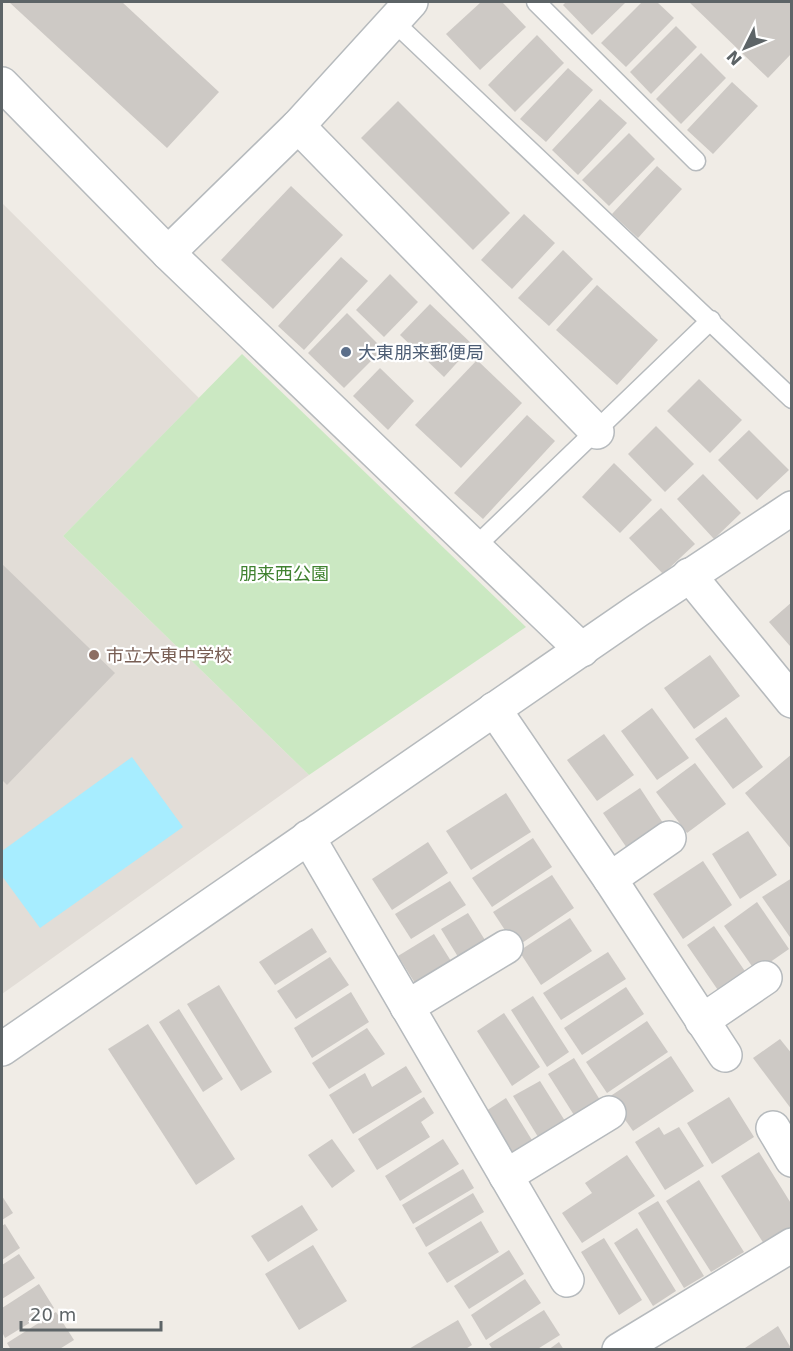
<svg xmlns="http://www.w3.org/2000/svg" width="793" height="1351" font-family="'DejaVu Sans','Noto Sans JP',sans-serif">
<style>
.education{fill:#e2ddd7}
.park{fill:#cbe8c2}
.water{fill:#a7edff}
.building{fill:#cdc9c5}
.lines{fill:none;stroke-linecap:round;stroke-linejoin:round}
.lane-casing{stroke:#b6babd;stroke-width:21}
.street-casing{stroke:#b6babd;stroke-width:36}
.lane{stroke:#fff;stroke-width:18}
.street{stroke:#fff;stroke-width:33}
.service-dot{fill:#5c6f8a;stroke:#fff;stroke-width:2}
.education-dot{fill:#8d6e63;stroke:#fff;stroke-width:2}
.labels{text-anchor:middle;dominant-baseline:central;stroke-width:4.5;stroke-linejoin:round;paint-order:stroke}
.service-label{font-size:18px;fill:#4e5e75;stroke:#fff;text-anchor:start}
.park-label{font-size:18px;fill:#408230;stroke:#fff}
.education-label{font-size:18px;fill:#785e54;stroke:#fff;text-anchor:start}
</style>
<rect width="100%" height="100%" fill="#f0ece6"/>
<!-- education -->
<polygon class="education" points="2,203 199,398 63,536 309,775 2,994"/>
<!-- park -->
<polygon class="park" points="242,354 526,627 309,775 63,536"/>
<!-- water -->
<polygon class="water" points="132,757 183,827 40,928 2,876 2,851"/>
<!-- building -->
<g class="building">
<polygon points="9,2 122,2 219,92 167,148"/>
<polygon points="481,2 502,2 526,27 480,70 446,34"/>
<polygon points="566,2 626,2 592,35 563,5"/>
<polygon points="642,2 657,2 674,18 626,67 601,43"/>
<polygon points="689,2 792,2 792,53 768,78"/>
<polygon points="676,26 697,47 651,94 630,72"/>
<polygon points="537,35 564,63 515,112 488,85"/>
<polygon points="701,53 726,78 681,124 656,99"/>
<polygon points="568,68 593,90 546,142 520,119"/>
<polygon points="732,82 758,106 713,154 687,130"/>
<polygon points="600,99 627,123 578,175 552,150"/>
<polygon points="398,101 510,213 473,250 361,138"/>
<polygon points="629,133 655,159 609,206 582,180"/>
<polygon points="657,166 682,189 638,238 612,214"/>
<polygon points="291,186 343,235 273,309 221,260"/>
<polygon points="524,214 555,243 512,289 481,260"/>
<polygon points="563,250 593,279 549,326 518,298"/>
<polygon points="341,257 368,281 304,350 278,326"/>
<polygon points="390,274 418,302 384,337 356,310"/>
<polygon points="597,285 658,340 617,385 556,330"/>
<polygon points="430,304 473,345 444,377 400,335"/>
<polygon points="347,313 383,349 344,388 308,353"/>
<polygon points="477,360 522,403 461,468 415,425"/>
<polygon points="380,368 414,401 388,430 353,396"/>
<polygon points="699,379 742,420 710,453 667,411"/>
<polygon points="527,415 555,441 483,519 454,493"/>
<polygon points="656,426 694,464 665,492 628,454"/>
<polygon points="749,430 789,470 757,500 718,460"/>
<polygon points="614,463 652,500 620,533 582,497"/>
<polygon points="703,474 741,513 714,539 677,499"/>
<polygon points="661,508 695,544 663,574 629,538"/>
<polygon points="2,564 115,673 7,785 2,780"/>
<polygon points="792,602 792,645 790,646 769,622"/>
<polygon points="710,655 740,696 694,729 664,688"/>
<polygon points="652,708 689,758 657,780 621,731"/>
<polygon points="726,717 763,767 733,789 695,739"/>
<polygon points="604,734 634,775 597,801 567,760"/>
<polygon points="792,754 792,850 745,793"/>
<polygon points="695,763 726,804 687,833 656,792"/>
<polygon points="640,788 667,829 631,854 603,813"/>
<polygon points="506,793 531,832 471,870 446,831"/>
<polygon points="748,831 777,875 740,899 712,854"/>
<polygon points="533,838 552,867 492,907 472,878"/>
<polygon points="428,842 448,873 392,910 372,879"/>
<polygon points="703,861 732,905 683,939 653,894"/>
<polygon points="552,875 574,908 516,947 493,912"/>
<polygon points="792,878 792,940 762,897"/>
<polygon points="450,881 466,905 411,939 395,914"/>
<polygon points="757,902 789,949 756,972 724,926"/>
<polygon points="468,913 490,948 463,965 441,929"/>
<polygon points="570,918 592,951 541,985 519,951"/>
<polygon points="714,926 749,977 722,996 687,945"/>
<polygon points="312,928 327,952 275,985 259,962"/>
<polygon points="434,934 456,969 420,991 398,956"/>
<polygon points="608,952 626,979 561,1020 543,993"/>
<polygon points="330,957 349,985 296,1019 277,991"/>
<polygon points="219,985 272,1072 241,1091 187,1004"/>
<polygon points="626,987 644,1014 582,1055 564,1028"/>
<polygon points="351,992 369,1022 312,1058 294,1028"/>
<polygon points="533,996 569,1052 547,1067 511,1010"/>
<polygon points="179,1009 223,1079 203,1092 159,1022"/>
<polygon points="504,1013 540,1067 512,1086 477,1031"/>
<polygon points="647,1021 668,1052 607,1093 586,1062"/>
<polygon points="148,1024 235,1159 196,1185 108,1049"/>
<polygon points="367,1028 385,1054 329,1089 312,1063"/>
<polygon points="780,1039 792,1054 792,1110 753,1058"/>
<polygon points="671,1056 694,1091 633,1131 609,1097"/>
<polygon points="574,1058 605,1108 579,1123 548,1074"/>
<polygon points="406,1066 422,1092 353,1134 329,1095 365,1073 372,1087"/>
<polygon points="540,1081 570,1129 543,1145 513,1096"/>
<polygon points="424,1097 434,1113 421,1122 430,1137 377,1170 358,1139"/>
<polygon points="729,1097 754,1137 712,1164 687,1123"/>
<polygon points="506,1098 535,1145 515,1157 486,1111"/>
<polygon points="659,1127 664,1135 679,1127 704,1166 665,1190 635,1142"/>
<polygon points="332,1139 355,1171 332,1188 308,1155"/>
<polygon points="443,1139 459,1164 400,1201 385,1176"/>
<polygon points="759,1152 792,1205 792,1227 764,1244 721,1176"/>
<polygon points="627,1155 655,1196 582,1243 562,1213 592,1193 585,1183"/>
<polygon points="463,1169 474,1188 413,1224 402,1205"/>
<polygon points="699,1180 744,1252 711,1272 666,1201"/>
<polygon points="473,1193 484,1212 426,1247 415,1228"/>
<polygon points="2,1196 13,1213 2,1220"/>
<polygon points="658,1201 704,1276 684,1288 638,1213"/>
<polygon points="302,1205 318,1230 268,1262 251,1236"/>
<polygon points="481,1221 499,1252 447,1283 428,1253"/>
<polygon points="5,1224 20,1248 2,1260 2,1226"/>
<polygon points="637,1228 676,1291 653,1306 614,1243"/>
<polygon points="604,1238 642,1300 619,1315 581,1252"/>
<polygon points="313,1245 347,1301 299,1330 265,1274"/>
<polygon points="509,1250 524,1274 469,1309 454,1286"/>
<polygon points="19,1254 35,1278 2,1299 2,1265"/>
<polygon points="525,1279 541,1303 486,1340 471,1315"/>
<polygon points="39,1284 54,1308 5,1338 2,1332 2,1308"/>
<polygon points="544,1310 560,1335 536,1350 493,1350 489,1344"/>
<polygon points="56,1312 74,1340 58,1350 11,1350 7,1343"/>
<polygon points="458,1320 472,1345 464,1350 407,1350"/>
<polygon points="778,1326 792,1350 742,1350"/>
<polygon points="559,1342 564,1350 548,1350"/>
</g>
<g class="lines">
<!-- lane casing -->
<g class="lane-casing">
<g id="lane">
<polyline points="536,2 696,161"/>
<polyline points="393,21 792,399"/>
<polyline points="475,547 711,320"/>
</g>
</g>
<!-- street casing -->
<g class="street-casing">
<g id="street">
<polyline points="2,84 168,253 582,650"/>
<polyline points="298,126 597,432"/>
<polyline points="168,253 298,126 411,2"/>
<polyline points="689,575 792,701"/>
<polyline points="494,709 610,879 725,1055"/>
<polyline points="308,837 567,1280"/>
<polyline points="610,879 669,838"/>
<polyline points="407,1007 506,947"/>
<polyline points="702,1021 765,978"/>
<polyline points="2,1049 637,611 792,508"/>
<polyline points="773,1128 792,1160"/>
<polyline points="506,1176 609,1113"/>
<polyline points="619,1350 792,1245"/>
</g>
</g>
<!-- lane -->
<use href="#lane" class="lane"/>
<!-- street -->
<use href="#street" class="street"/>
</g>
<!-- markers -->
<circle class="service-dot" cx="346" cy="352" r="6"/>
<circle class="education-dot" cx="94" cy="655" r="6"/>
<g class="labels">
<!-- service labels -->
<g class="service-label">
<text x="358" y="352">大東朋来郵便局</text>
</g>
<!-- park labels -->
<g class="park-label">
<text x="284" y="573">朋来西公園</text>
</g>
<!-- education labels -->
<g class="education-label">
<text x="106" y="655">市立大東中学校</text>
</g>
</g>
<!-- border -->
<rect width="793" height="1351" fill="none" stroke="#5d6467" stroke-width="6"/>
<!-- north arrow -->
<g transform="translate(745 48) rotate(227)" stroke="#ffffff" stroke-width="4.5" paint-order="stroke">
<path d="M0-4.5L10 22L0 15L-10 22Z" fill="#5d6467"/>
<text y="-9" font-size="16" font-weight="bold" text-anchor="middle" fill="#5d6467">N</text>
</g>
<!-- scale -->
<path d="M21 1321v9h140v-9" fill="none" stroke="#5d6467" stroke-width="3"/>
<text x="30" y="1321" font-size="18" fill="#5d6467" stroke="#ffffff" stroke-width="4.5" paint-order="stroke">20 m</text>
</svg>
